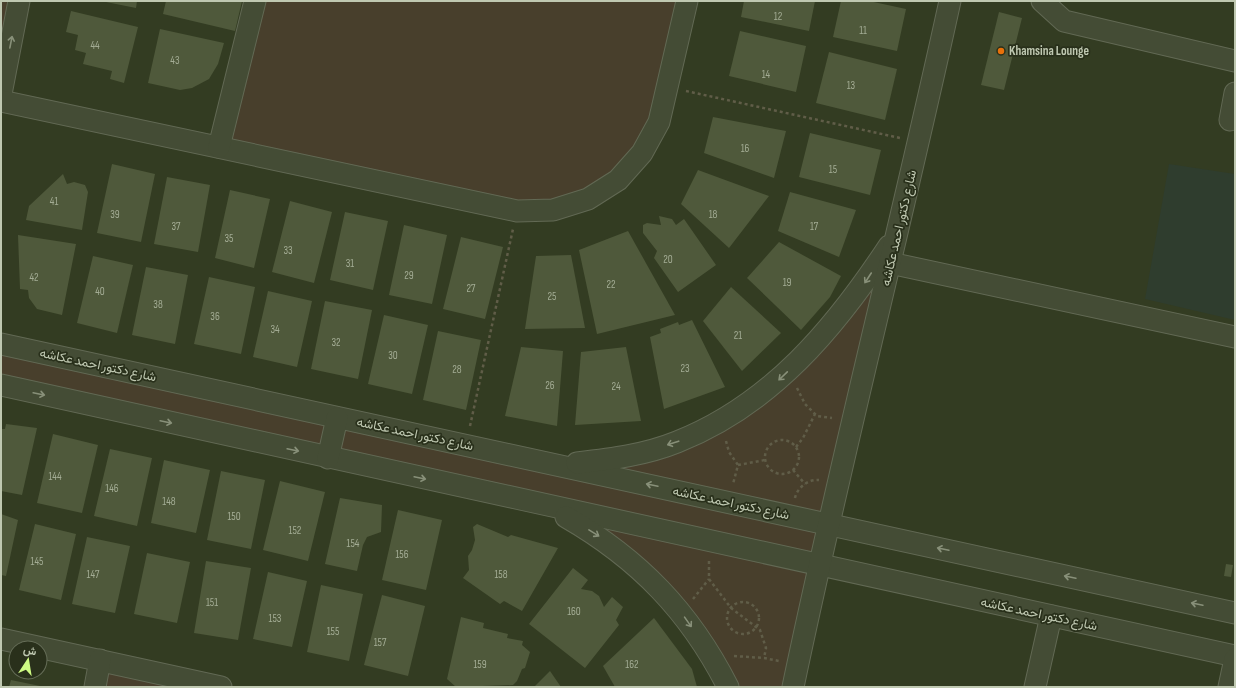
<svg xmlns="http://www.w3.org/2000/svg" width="1236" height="688" font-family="'Sofia Sans Condensed',Vazirmatn,sans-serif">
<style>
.medical{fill:#2f3d2e}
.green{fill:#483f2c}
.building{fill:#4f593b}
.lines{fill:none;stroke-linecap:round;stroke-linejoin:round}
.minor-casing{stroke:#626954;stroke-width:23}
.path{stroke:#605d48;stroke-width:2.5;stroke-dasharray:3 3;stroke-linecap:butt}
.minor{stroke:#444c35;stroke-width:21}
.oneway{stroke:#889079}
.food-dot{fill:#e8710a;stroke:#29301b;stroke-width:1.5}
.labels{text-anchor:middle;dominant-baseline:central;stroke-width:3.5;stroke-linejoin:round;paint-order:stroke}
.number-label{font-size:11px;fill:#a3ac94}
.poi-label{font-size:13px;font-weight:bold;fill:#bfc8b1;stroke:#29301b;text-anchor:start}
.street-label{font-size:13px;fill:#bfc8b1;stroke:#29301b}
</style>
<rect width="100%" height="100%" fill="#333c22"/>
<!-- medical -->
<polygon class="medical" points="1169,164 1235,174 1235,320 1145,299"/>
<!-- green -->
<g class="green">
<polygon points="1,1 19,1 1,94"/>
<polygon points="255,1 687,1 642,153 553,210 219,147"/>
<polygon points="897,234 793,687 728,687 682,613 549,506 1,385 1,345 558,465 677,442 782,378"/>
<polygon points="100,660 221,687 95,687"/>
</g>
<!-- building -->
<g class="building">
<polygon points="101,1 137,1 136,8"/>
<polygon points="166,1 242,1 235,31 163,14"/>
<polygon points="744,1 815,1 809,31 741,17"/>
<polygon points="841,1 869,1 906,9 897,51 833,37"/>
<polygon points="71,11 138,27 124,83 110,79 112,71 83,64 86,53 75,50 78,35 66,32"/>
<polygon points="999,12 1022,18 1004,90 981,85"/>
<polygon points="160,29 224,43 218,64 209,79 192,88 180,90 148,83"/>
<polygon points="740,31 806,46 796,92 729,76"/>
<polygon points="829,52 897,69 885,120 816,103"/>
<polygon points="713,117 786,131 774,178 704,153"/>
<polygon points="810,133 881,150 870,195 799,177"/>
<polygon points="112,164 155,174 141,242 97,233"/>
<polygon points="698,170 769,196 729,248 681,204"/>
<polygon points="63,174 67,184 74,182 85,185 88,192 82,230 26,220 29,206"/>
<polygon points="167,177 210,185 198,252 154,244"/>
<polygon points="230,190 270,199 254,268 215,258"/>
<polygon points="790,192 856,210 839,257 778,231"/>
<polygon points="290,201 332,212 314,283 272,272"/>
<polygon points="345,212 388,221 373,290 330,280"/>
<polygon points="659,216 672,219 676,225 684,219 716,265 678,292 654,258 657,251 643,233 643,225 647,223 661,225"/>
<polygon points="404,225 447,235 432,304 389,295"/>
<polygon points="628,231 675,315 597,334 579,250"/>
<polygon points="18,235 76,244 62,315 37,309 29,298 28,290 20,289"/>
<polygon points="461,237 503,247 485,319 443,309"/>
<polygon points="779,242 841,276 830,297 801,330 747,278"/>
<polygon points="571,255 585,328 525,329 536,256"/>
<polygon points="93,256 133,265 117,333 77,323"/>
<polygon points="146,267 188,275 175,344 132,335"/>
<polygon points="209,277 255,287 241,354 194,344"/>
<polygon points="731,287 781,333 742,371 703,321"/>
<polygon points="268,291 312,301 297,367 253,357"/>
<polygon points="325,301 372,310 358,379 311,369"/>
<polygon points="384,315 428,325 412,394 368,384"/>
<polygon points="692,320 725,387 664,409 650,337 661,333 660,329 678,322 679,325"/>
<polygon points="438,331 481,340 466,410 423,400"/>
<polygon points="521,347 563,351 557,426 505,416"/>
<polygon points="626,347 641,421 575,425 581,352"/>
<polygon points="6,424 37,428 22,495 1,491 1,429 5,429"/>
<polygon points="53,434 98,445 82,513 37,503"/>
<polygon points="110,449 152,458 137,526 94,516"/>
<polygon points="164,460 210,470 196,533 151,523"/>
<polygon points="221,471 265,480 251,549 207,540"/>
<polygon points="280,481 325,492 308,561 263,550"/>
<polygon points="340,498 382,505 381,532 367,537 363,545 357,571 325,564"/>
<polygon points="398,510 442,520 426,590 382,580"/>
<polygon points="1,514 18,520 6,576 1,575"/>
<polygon points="35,524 76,534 61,600 19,590"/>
<polygon points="477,524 508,537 511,535 558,548 522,611 504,601 500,604 463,578 469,570 468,556 472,550 475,540 473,527"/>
<polygon points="87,537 130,546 115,613 72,604"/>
<polygon points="147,553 190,562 177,623 134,614"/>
<polygon points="206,561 251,568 238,640 194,633"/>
<polygon points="1226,564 1233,565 1231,577 1224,576"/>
<polygon points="573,568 588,580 581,589 592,591 599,596 604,607 612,597 623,607 616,620 619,625 585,668 529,624"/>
<polygon points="268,572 307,581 292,647 253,639"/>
<polygon points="321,585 363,594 349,661 307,652"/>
<polygon points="382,595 425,606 408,676 364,665"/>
<polygon points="461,617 484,623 483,628 508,634 507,638 523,641 522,645 530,652 525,668 522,669 517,681 513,685 456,687 447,679"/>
<polygon points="654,618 692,669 697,687 615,687 603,666"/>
<polygon points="550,671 561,687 534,687"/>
<polygon points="11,680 40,686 40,687 9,687"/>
</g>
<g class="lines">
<!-- minor casing -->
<g class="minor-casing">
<g id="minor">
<polyline points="1042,1 1064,21 1235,61"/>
<polyline points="1,94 19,1"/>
<polyline points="1,101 517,211 553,210 588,199 618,180 642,153 659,122 687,1"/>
<polyline points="1230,120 1235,93"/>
<polyline points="219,147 255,1"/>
<polyline points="890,263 1235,337"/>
<polyline points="1,344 1235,613"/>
<polyline points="1,385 1235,656"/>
<polyline points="328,458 337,418"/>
<path d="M577,463c34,-4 68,-8 100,-21 94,-37 158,-114 212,-196"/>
<path d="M566,517c73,42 124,95 162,170"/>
<polyline points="1,639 221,687"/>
<polyline points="95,687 100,660"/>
<path d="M793,687c48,-230 107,-457 157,-686"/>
<polyline points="1035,687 1051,616"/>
<polyline points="1229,687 1235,659"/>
</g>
</g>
<!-- path -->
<g class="path">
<polyline points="686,91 900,138"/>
<polyline points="797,388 805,404 817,416 832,418"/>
<polyline points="470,426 513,229"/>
<circle cx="782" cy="457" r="17"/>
<polyline points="726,441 729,452 738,465 733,484"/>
<polyline points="796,447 803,438 815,414"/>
<polyline points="738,465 765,460"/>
<polyline points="793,470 805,484"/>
<path d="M795,498c2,-10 13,-19 24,-18"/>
<polyline points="709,561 709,579 731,608 760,630 766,648 764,658"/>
<polyline points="693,599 709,579"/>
<circle cx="743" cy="618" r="16"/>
<polyline points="734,656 764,658 779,661"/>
</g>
<!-- minor -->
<use href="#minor" class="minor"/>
</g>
<!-- one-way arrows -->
<defs><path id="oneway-shaft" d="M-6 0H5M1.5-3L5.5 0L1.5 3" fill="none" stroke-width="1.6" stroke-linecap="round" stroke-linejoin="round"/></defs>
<g class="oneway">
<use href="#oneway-shaft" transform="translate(11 42) rotate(-79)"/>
<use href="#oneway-shaft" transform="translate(868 278) rotate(123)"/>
<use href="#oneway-shaft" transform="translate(783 376) rotate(136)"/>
<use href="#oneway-shaft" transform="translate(39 394) rotate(12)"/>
<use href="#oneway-shaft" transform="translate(166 422) rotate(12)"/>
<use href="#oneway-shaft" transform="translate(673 443) rotate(162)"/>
<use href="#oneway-shaft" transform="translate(293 450) rotate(12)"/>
<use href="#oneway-shaft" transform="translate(420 478) rotate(12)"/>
<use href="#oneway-shaft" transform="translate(652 485) rotate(-168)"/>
<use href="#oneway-shaft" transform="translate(594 533) rotate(32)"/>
<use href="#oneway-shaft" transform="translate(943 549) rotate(-168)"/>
<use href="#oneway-shaft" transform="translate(1070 577) rotate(-168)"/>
<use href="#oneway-shaft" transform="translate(1197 604) rotate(-168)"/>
<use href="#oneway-shaft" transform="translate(688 622) rotate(55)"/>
</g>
<!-- markers -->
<circle class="food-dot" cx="1001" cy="51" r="4"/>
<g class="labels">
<!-- number labels -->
<g class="number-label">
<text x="778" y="16">12</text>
<text x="863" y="30">11</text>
<text x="95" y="45">44</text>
<text x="175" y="60">43</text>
<text x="766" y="74">14</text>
<text x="851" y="85">13</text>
<text x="745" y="148">16</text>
<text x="833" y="169">15</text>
<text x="54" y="201">41</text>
<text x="115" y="214">39</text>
<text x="713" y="214">18</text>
<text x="176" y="226">37</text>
<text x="814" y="226">17</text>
<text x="229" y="238">35</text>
<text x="288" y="250">33</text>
<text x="668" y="259">20</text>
<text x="350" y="263">31</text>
<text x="409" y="275">29</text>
<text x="34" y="277">42</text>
<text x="787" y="282">19</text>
<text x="611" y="284">22</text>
<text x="471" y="288">27</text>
<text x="100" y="291">40</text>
<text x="552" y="296">25</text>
<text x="158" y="304">38</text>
<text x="215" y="316">36</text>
<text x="275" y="329">34</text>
<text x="738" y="335">21</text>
<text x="336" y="342">32</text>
<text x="393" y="355">30</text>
<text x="685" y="368">23</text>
<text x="457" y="369">28</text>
<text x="550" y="385">26</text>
<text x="616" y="386">24</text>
<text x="55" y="476">144</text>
<text x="112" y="488">146</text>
<text x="169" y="501">148</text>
<text x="234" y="516">150</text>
<text x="295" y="530">152</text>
<text x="353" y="543">154</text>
<text x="402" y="554">156</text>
<text x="37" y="561">145</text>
<text x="93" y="574">147</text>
<text x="501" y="574">158</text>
<text x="212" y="602">151</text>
<text x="574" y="611">160</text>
<text x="275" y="618">153</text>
<text x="333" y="631">155</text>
<text x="380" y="642">157</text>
<text x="480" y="664">159</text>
<text x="632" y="664">162</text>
</g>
<!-- poi labels -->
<g class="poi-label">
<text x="1009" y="51">Khamsina Lounge</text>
</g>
<!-- street labels -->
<g class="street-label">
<text transform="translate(899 228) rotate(-77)">شارع دكتور احمد عكاشه</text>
<text transform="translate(98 365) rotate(12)">شارع دكتور احمد عكاشه</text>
<text transform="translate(415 434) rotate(12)">شارع دكتور احمد عكاشه</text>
<text transform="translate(731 503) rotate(12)">شارع دكتور احمد عكاشه</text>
<text transform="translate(1039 614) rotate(12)">شارع دكتور احمد عكاشه</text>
</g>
</g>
<!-- border -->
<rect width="1236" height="688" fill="none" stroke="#bfc8b1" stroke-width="4"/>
<!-- north arrow -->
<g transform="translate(28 660) rotate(12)"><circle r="19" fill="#29301b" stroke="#656d57"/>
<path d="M0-3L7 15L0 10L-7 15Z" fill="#cefb83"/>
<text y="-6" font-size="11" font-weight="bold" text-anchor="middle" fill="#bfc8b1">ش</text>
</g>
</svg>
